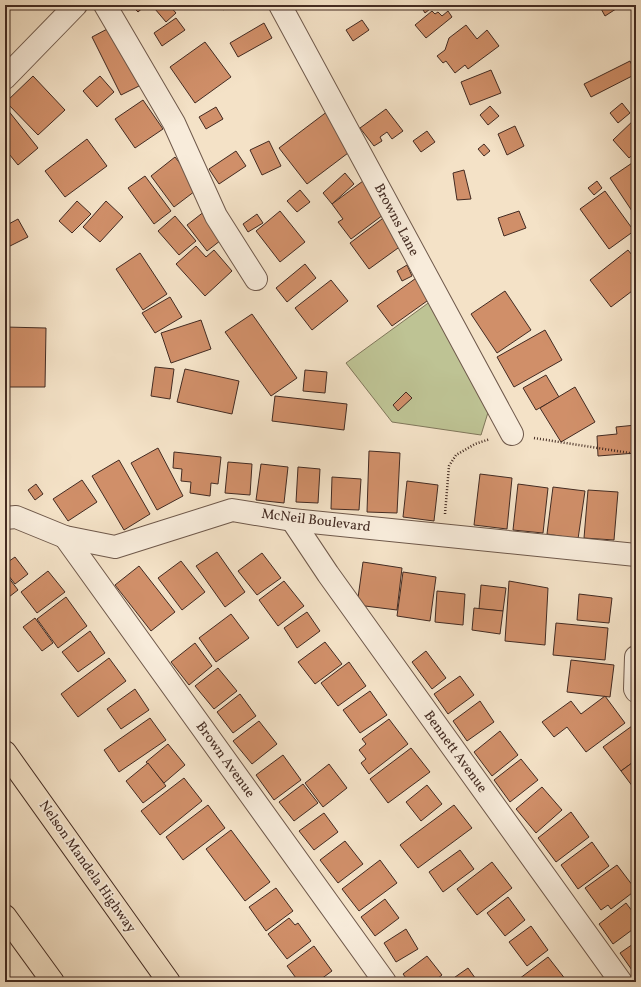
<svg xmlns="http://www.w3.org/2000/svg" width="641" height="987" font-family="Vollkorn,serif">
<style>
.green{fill:#bec394;stroke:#80775b}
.building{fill:#d08f69;stroke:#432b22}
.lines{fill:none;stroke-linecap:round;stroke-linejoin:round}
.minor-casing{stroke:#6f594b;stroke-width:24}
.highway-casing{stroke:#432b22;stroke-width:24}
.path{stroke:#432b22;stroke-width:2.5;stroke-dasharray:1 2;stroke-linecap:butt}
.minor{stroke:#f8ecdb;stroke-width:22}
.highway{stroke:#f4e2c7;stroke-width:22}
.labels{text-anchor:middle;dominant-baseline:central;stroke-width:3.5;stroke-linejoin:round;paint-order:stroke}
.street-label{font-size:14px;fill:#432b22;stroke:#f8ecdb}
</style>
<rect width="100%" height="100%" fill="#f4e2c7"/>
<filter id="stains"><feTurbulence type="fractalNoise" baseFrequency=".005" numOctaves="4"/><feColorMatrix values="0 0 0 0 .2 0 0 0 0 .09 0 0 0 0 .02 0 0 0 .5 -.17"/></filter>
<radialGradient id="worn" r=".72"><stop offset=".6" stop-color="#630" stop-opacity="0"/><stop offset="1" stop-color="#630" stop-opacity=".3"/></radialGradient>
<!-- green -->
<polygon class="green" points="442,293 495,390 481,435 392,422 346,363"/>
<!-- building -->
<g class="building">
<polygon points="131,5 146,5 138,12"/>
<polygon points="160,5 169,5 176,13 166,22 155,9"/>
<polygon points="219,5 230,5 223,10"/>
<polygon points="420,5 435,5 425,13"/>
<polygon points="599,5 618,5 619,7 605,16"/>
<polygon points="432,11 435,14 438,12 442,16 448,11 452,17 426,38 415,25"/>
<polygon points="176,18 185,30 162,46 154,33"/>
<polygon points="362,20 369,30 353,41 346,30"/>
<polygon points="264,23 272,38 238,57 230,43"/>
<polygon points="466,25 477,39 487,30 499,46 468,69 465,65 455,73 446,61 443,63 437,56 445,50 449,38"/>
<polygon points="111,27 141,85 121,95 92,37"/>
<polygon points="205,42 231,77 195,103 170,67"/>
<polygon points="630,61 636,74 591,97 584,84"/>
<polygon points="491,70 501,93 470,105 461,82"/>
<polygon points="33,76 65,110 38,135 6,102"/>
<polygon points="100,76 114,92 97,107 83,91"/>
<polygon points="143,100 163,129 135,148 115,119"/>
<polygon points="622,103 630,113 618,123 610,113"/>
<polygon points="490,106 499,116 488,125 480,115"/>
<polygon points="216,107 223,119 206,129 199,117"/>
<polygon points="7,109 38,148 18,165 5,149 5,110"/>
<polygon points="386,109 403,131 392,139 387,132 380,137 382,141 374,146 360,128"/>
<polygon points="328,111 356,147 307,184 279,148"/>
<polygon points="636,118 636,152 629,158 613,140"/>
<polygon points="515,126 524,146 507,155 498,134"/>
<polygon points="427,131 435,142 421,152 413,141"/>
<polygon points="87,139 107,166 65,197 45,171"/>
<polygon points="269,141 281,166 262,175 250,150"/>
<polygon points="484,144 490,151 484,156 478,149"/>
<polygon points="236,151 246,166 219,184 209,169"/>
<polygon points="175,157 199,188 174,207 151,176"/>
<polygon points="635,161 636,162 636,217 610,178"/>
<polygon points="464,170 471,199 457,200 453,173"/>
<polygon points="345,173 354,184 332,204 323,193"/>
<polygon points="145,176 171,211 154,224 128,188"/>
<polygon points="363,181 387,212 351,239 338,222 343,219 332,204"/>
<polygon points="597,181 602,188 594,195 588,188"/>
<polygon points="300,190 310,202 297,212 287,201"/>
<polygon points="605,191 634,231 609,249 580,209"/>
<polygon points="77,201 91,214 72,233 59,221"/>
<polygon points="106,201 123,217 100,242 83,227"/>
<polygon points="205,211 225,237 207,251 187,225"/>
<polygon points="280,211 305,242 280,262 256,231"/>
<polygon points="519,211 526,228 504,236 498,218"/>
<polygon points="257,214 263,223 248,232 243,224"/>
<polygon points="175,216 196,241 179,255 158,231"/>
<polygon points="386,216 405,243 369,269 350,243"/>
<polygon points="18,219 28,237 6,248 5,246 5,226"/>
<polygon points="196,246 206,257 214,250 232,271 205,296 176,264"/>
<polygon points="628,250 636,260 636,288 611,307 590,280"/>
<polygon points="140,253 167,294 143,310 116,269"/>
<polygon points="305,264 316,278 287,302 276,288"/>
<polygon points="407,265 412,276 402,281 397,271"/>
<polygon points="419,276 434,296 392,326 377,306"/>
<polygon points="331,280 348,301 312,330 295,308"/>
<polygon points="505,291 531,330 497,353 471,314"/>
<polygon points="170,297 182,317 155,333 142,313"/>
<polygon points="252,314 297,378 271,396 225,332"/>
<polygon points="201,320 211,349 171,363 161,333"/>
<polygon points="5,327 46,328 45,387 5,387"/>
<polygon points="545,330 562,360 514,387 497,357"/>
<polygon points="155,367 174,369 170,399 151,396"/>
<polygon points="185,369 239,381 232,414 177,402"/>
<polygon points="305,370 327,372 325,393 303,391"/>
<polygon points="546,375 559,397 536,410 523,388"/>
<polygon points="575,387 595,422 561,442 540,408"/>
<polygon points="406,392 412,398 398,411 393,405"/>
<polygon points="275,396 347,404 344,430 272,421"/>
<polygon points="636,425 636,453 598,456 597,436 617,434 616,427"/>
<polygon points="158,448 183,496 157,510 131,463"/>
<polygon points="369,451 400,453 397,513 367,512"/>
<polygon points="174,452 221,457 218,484 211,483 210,496 190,493 191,482 181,481 182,469 173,468"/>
<polygon points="119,460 150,514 124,530 92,476"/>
<polygon points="228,462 252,464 250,495 225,493"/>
<polygon points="261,464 288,467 284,503 256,500"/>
<polygon points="298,467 320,469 318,503 296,502"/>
<polygon points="480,474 512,478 507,529 474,525"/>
<polygon points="332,477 361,479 359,510 331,509"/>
<polygon points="82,480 97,502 68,521 53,499"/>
<polygon points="407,481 438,485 434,521 403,517"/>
<polygon points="36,484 43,494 35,500 28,490"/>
<polygon points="518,484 548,488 543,533 513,530"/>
<polygon points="553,487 585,491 578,539 547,534"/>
<polygon points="588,490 618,492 614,540 584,538"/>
<polygon points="217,552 245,592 225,607 196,566"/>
<polygon points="262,553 281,578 257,595 238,571"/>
<polygon points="15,557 28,574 15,584 5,571 5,564"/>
<polygon points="181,561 205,592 182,610 158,578"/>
<polygon points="363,562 402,568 397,610 357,605"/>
<polygon points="139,566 175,612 151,631 115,585"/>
<polygon points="48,571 65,592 37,613 21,592"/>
<polygon points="403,572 436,577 430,621 397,616"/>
<polygon points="5,573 18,590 5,600"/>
<polygon points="284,581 304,606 278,626 259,600"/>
<polygon points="509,581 548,588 545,645 505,641"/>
<polygon points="481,585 506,588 503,611 479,609"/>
<polygon points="437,591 465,594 463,625 435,622"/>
<polygon points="579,594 612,598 609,623 577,620"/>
<polygon points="66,597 87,626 58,648 37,619"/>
<polygon points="474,608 503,611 500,634 472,630"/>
<polygon points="307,612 320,631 297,648 284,628"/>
<polygon points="231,614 249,638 216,662 199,638"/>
<polygon points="35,618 53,643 42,651 23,627"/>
<polygon points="556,623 608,628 605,660 553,655"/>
<polygon points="90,631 105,653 78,672 62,652"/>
<polygon points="325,642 342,664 315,684 298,662"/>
<polygon points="195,643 212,666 189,685 171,662"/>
<polygon points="426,651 446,678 432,689 412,662"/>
<polygon points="109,658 126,681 78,717 61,694"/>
<polygon points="571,660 614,665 610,697 567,692"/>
<polygon points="349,662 366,686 338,706 321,683"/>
<polygon points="218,668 237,691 214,709 195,686"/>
<polygon points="460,676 474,695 448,714 434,694"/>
<polygon points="135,689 149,710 121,729 107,709"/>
<polygon points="370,691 387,715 360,733 343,710"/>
<polygon points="240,694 256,716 233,733 217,712"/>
<polygon points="605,696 625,723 586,752 567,727 554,737 542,722 571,701 581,714"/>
<polygon points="480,701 494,722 467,741 453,721"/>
<polygon points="150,718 166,740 119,772 104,750"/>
<polygon points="389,719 408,744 369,774 361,763 366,759 359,750 366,744 362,739"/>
<polygon points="259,721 277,744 252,764 233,741"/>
<polygon points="632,726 636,731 636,760 621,771 603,747"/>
<polygon points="500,731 518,755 492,776 474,752"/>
<polygon points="168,744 185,765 164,783 146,762"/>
<polygon points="411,748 430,772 388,803 370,779"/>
<polygon points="283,755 301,780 274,800 256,775"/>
<polygon points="521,759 538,780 510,802 494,780"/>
<polygon points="636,760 636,791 621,771"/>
<polygon points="148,763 166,786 143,803 126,781"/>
<polygon points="329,764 347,788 323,807 305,783"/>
<polygon points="184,778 202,801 160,835 141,811"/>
<polygon points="303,784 318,803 294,821 279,802"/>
<polygon points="427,785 442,804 421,821 406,802"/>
<polygon points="542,787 562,810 536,833 516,809"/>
<polygon points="208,805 225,828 183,860 166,837"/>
<polygon points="454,805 472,828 418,868 400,845"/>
<polygon points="571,812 589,837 556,862 538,838"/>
<polygon points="324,813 338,832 314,850 299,831"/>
<polygon points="231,830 270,882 245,901 206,849"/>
<polygon points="345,841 363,864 338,883 320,860"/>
<polygon points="592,842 609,866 578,889 561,865"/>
<polygon points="460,850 474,869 443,892 429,872"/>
<polygon points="380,860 397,883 359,911 342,889"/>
<polygon points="492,862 512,888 477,915 457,889"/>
<polygon points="617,865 636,890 611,909 608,905 601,910 585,888"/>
<polygon points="276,888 293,911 266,931 249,907"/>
<polygon points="508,897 525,920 505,936 487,913"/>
<polygon points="385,899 399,918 375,936 361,917"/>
<polygon points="626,903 636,916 636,927 613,944 599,924"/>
<polygon points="289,918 295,925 298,923 311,941 287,959 268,934"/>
<polygon points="531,926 548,950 527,966 509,942"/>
<polygon points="406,929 418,949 396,962 384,943"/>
<polygon points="636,942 636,972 634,973 620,953"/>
<polygon points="314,946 332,971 317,982 299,982 287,966"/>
<polygon points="427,956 442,975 433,982 409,982 403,974"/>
<polygon points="548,957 566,980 563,982 515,982"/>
<polygon points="468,968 478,982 448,982"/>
</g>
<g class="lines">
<!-- minor casing -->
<g class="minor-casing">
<g id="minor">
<polyline points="105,5 174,123 216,216 256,279"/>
<polyline points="280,5 512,434"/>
<polyline points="5,78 76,5"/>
<polyline points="5,518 16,517 65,537 115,547 232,510 292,520 636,555"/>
<polyline points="292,520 328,574 621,982"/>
<polyline points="65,537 385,982"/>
<polyline points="636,657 635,689 636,691"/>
</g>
</g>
<!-- highway casing -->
<g class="highway-casing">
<g id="highway">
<polyline points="5,752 169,982"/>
<polyline points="5,916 53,982"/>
</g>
</g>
<!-- path -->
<g class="path">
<polyline points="534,438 636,454"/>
<polyline points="445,514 449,466 456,455 475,444 490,439"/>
</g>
<!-- minor -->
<use href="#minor" class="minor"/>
<!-- highway -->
<use href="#highway" class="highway"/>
</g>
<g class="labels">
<!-- street labels -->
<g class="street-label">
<text transform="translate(396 220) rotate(62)">Browns Lane</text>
<text transform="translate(316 521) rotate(7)">McNeil Boulevard</text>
<text transform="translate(455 752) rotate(54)">Bennett Avenue</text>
<text transform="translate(225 760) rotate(54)">Brown Avenue</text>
<text transform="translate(87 867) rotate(55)">Nelson Mandela Highway</text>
</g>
</g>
<!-- margin -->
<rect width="641" height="987" fill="none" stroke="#f4e2c7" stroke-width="20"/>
<rect x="6" y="6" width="629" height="975" fill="none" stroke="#432b22" stroke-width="2"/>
<rect x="10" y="10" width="621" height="967" fill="none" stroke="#432b22"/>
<rect width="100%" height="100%" filter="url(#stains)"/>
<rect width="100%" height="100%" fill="url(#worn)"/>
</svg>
